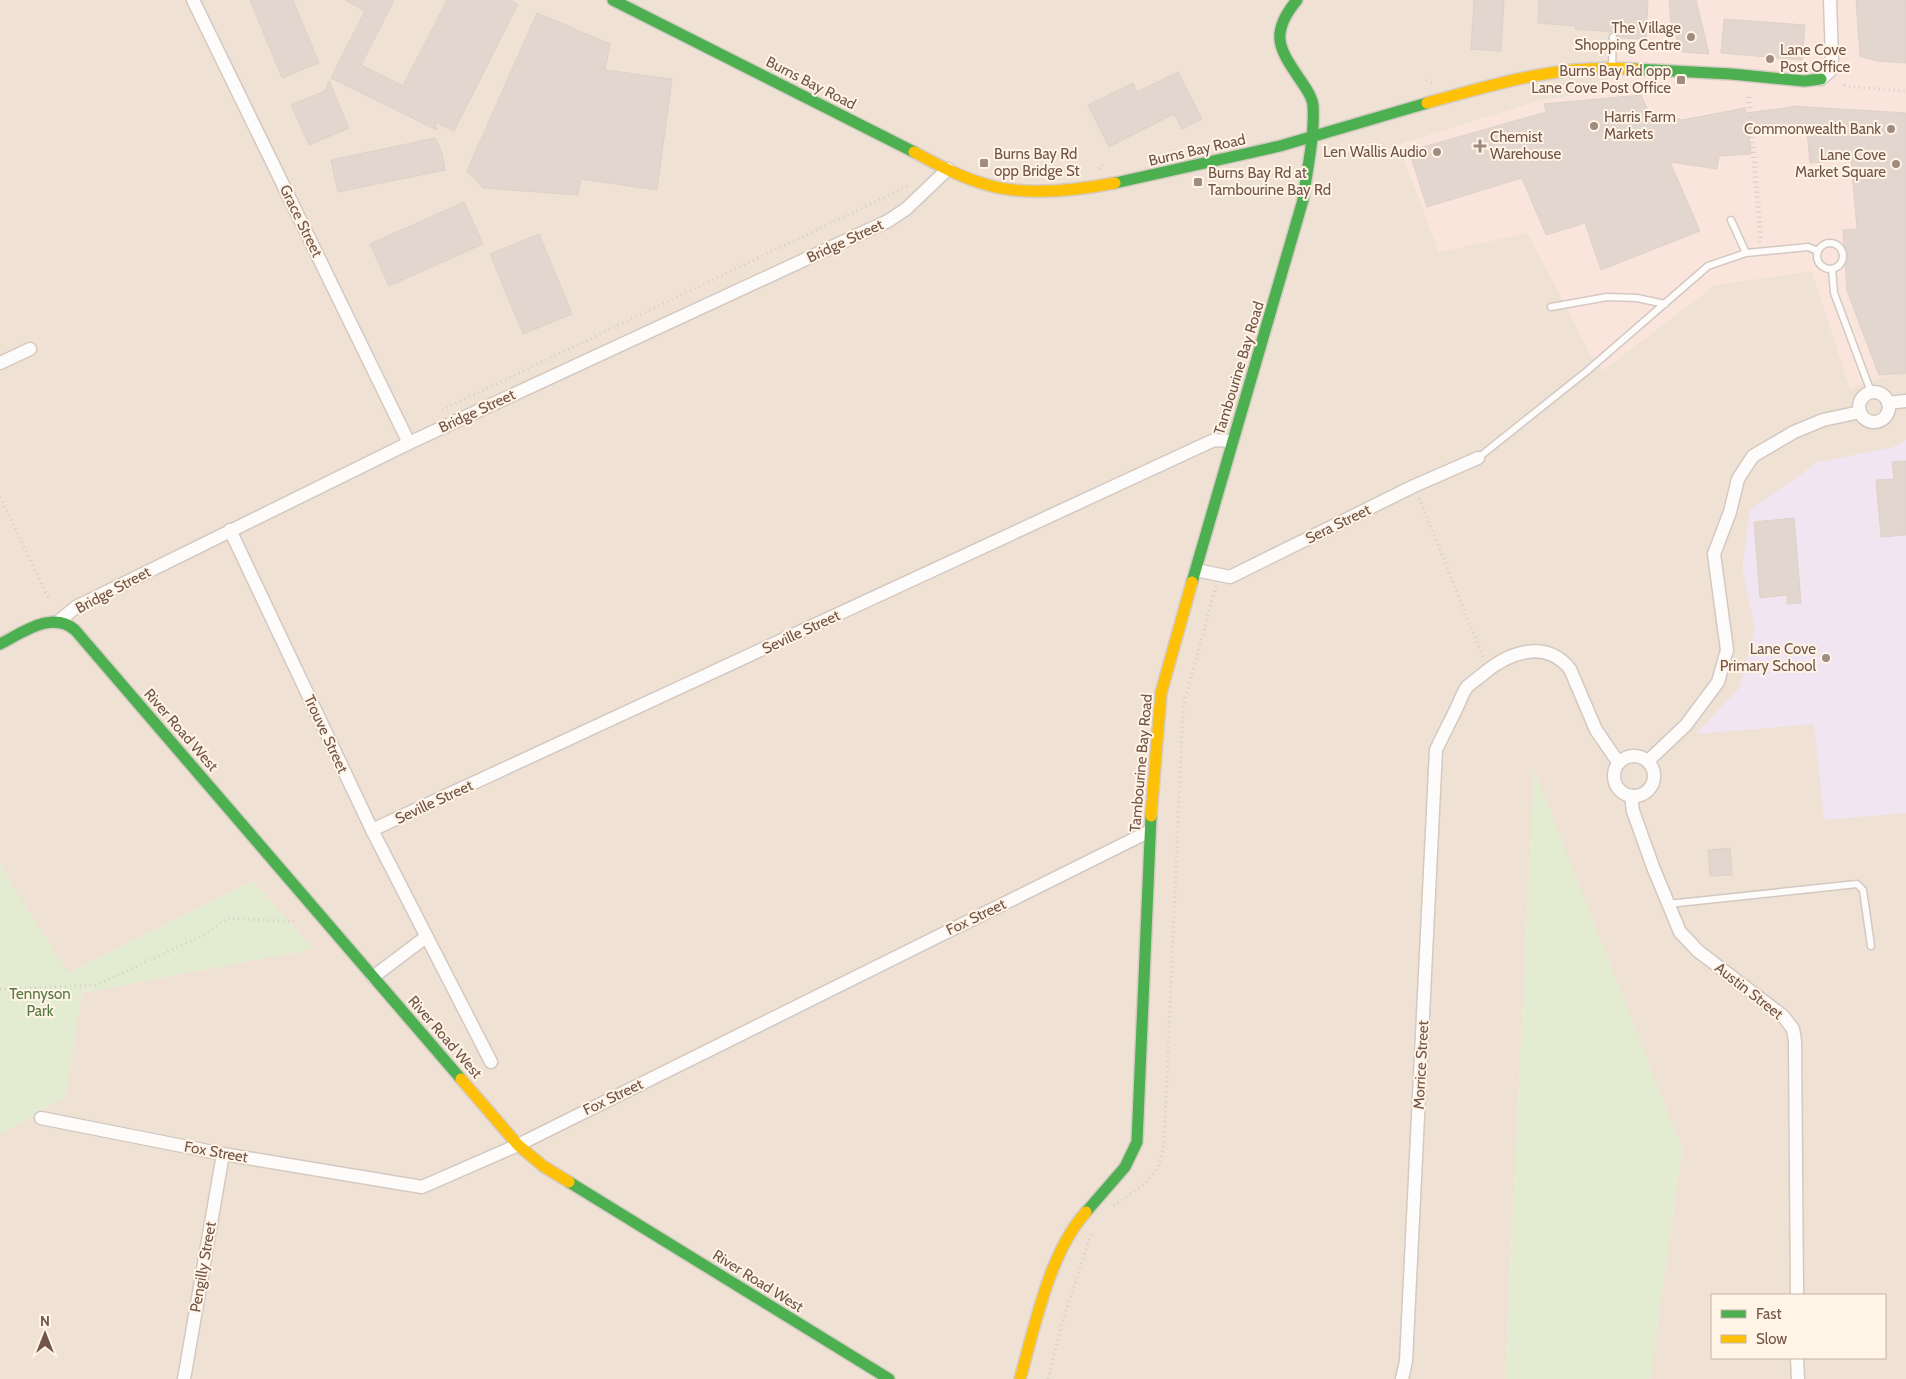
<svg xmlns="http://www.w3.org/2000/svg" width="1906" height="1379" font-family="Cabin,sans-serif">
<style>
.residential{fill:#efe1d3;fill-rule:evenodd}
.commercial{fill:#f9e5dc}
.education{fill:#f0e5f0}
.green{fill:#e3ebd1}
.building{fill:#e2d6ce;stroke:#ded1c9}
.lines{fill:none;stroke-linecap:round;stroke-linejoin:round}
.lane-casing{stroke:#d4c9c2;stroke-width:9}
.street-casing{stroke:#d4c9c2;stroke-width:15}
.fast-casing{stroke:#d6cbc3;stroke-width:14}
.slow-casing{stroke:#d6cbc3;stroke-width:14}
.path{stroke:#d7cdc8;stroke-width:3;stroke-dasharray:1 4;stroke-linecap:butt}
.lane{stroke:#fefcfb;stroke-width:6}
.street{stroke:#fefcfb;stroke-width:12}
.fast{stroke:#4caf50;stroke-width:11}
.slow{stroke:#ffc107;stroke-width:11}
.poi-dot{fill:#a08b7f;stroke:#fff4e6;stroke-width:2}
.labels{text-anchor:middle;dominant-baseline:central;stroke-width:4;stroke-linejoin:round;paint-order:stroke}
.poi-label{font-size:15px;fill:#725548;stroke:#fff4e6;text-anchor:end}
.street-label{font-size:15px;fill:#725548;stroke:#fff4e6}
.park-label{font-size:15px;fill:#547841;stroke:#fff4e6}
</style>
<rect width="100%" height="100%" fill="#f6eee6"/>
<!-- residential -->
<path class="residential" d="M0,0h1612l-4,91 -67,9 -143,45 130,88 62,120 13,17 112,-85 97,-14 38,117 56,-17v1008h-256l32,-230 -148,-378 -29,608h-1505v-244l65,-38 17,-104 231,-44 -60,-68 -185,93 -60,-94 -8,-17zM1712,1295h173v63h-173z"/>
<!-- commercial -->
<polygon class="commercial" points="1612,0 1906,0 1906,371 1850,388 1812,271 1715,285 1603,370 1590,353 1528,233 1439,252 1398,145 1541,100 1608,91"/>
<!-- education -->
<polygon class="education" points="1906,440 1906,813 1824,820 1814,724 1696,734 1739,688 1755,628 1742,569 1750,510 1818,462 1893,447"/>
<!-- green -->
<g class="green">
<polygon points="1534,769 1682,1149 1650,1379 1505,1379"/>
<polygon points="0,863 9,880 68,973 253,881 313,949 82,993 65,1097 0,1135"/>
</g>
<!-- building -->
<g class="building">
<polygon points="250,0 293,0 319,63 282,78"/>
<polygon points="345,0 394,0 361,65 403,86 447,0 509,0 518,4 454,131 435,122 437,130 331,78 365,11"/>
<polygon points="1474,0 1504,0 1501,51 1471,49"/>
<polygon points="1539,0 1648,0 1646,39 1618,38 1617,34 1614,32 1575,29 1576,26 1538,23"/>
<polygon points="1669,0 1696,0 1709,54 1682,52 1671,23"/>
<polygon points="1856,0 1906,0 1906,63 1876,61 1860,56"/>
<polygon points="537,13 610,44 605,70 672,79 657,190 581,179 578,195 483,188 467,171"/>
<polygon points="1724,19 1805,25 1802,60 1721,53"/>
<polygon points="1178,72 1202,119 1182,129 1174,114 1109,147 1088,105 1133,83 1137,92"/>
<polygon points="329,81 349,128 309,145 291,105 325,91"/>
<polygon points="1641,95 1648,111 1682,120 1745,108 1746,113 1792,107 1792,106 1906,113 1906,373 1879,375 1847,291 1843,230 1857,229 1851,160 1810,163 1807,131 1794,132 1793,129 1749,134 1751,154 1719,156 1717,169 1670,162 1700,231 1601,270 1585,223 1546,235 1522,178 1427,207 1409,151 1546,112 1544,104"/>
<polygon points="435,138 442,153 445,170 338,192 331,160"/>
<polygon points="464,202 483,244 389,286 370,244"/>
<polygon points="539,234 572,314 523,334 490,254"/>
<polygon points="1906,461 1906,535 1881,537 1876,480 1894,479 1892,462"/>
<polygon points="1794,518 1801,603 1787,604 1787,595 1760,598 1754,522"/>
<polygon points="1730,848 1732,875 1710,876 1708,850"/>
</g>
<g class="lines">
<!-- lane casing -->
<g class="lane-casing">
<g id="lane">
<polyline points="1612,66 1613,37"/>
<polyline points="1731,220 1746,253"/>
<circle cx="1830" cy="256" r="13"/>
<polyline points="1832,269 1834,293 1871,392"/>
<polyline points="1551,307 1607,297 1637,298 1665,304"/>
<polyline points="1478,458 1587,371 1708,266 1746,253 1808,247 1818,251"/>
<polyline points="1668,904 1857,884 1863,890 1871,946"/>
</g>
</g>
<!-- street casing -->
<g class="street-casing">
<g id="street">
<polyline points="193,0 409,443"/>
<polyline points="1821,79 1830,71 1832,59 1830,0"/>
<polyline points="0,363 30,349"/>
<circle cx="1874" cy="407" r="15"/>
<polyline points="1888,403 1906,401"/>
<polyline points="230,530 372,830 491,1062"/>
<polyline points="1196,570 1230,577 1414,486 1478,458"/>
<polyline points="59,621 76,607 409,443 888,221 906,209 948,169"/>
<circle cx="1634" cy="776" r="20"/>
<polyline points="1648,761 1686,725 1718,682 1727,650 1714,554 1730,512 1738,479 1753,456 1794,432 1823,420 1860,412"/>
<polyline points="1631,796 1633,811 1653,867 1680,932 1698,951 1783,1016 1793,1029 1795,1041 1797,1295"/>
<polyline points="372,830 1214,440 1232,441"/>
<polyline points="373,977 426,937"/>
<polyline points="41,1118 223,1154 422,1187 518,1145 1150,831"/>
<polyline points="1797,1358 1798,1379"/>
<polyline points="184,1379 223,1154"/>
<path d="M1402,1379l4,-18 30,-611c7,-15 15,-30 22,-45 3,-6 5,-13 9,-18 4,-4 10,-8 15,-12 25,-22 63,-37 88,-6l26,61 22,32"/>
</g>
</g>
<!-- fast casing -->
<g class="fast-casing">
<g id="fast">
<polyline points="613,0 914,152"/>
<polyline points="1634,69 1731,74 1804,81 1821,79"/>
<polyline points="1115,183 1280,146 1427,103"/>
<path d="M1192,582l111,-382c4,-31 12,-64 10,-95 -1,-8 -5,-14 -10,-21 -22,-33 -36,-48 -6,-84"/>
<path d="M0,644c22,-11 52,-34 75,-14l386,449"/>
<polyline points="569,1182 889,1379"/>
<polyline points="1086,1212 1125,1167 1137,1142 1151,816"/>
</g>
</g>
<!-- slow casing -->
<g class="slow-casing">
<g id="slow">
<path d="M1427,103c71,-20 133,-39 207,-34"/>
<path d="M914,152c24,13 48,26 74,33 37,11 90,5 127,-2"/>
<polyline points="1151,816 1161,693 1192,582"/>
<polyline points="461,1079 518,1145 543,1166 569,1182"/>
<path d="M1020,1379c15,-53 29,-126 66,-167"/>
</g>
</g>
<!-- path -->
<g class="path">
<polyline points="1426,80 1435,84"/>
<polyline points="1844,85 1854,87 1906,91"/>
<polyline points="1747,97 1760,243"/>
<polyline points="1750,97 1762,240"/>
<polyline points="1099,169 1104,163"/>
<polyline points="442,410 910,185"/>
<polyline points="0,497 49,599"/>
<polyline points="1419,498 1483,657"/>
<polyline points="0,989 96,985 206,934 227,918 298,922"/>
<polyline points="1114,1206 1148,1181 1159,1165 1164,1145 1183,707 1216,586"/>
<polyline points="1048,1379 1062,1323 1091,1234"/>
</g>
<!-- lane -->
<use href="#lane" class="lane"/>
<!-- street -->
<use href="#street" class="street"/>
<!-- fast -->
<use href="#fast" class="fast"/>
<!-- slow -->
<use href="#slow" class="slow"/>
</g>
<!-- markers -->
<g class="poi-dot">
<circle cx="1691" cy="37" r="5"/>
<circle cx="1770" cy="59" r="5"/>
<rect x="1676" y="75" width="10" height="10" rx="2.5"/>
<circle cx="1594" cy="126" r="5"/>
<circle cx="1891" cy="129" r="5"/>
<path d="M1477.5 138.5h5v5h5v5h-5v5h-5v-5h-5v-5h5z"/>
<circle cx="1437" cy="152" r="5"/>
<rect x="979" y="158" width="10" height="10" rx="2.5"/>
<circle cx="1896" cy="164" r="5"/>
<rect x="1193" y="177" width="10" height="10" rx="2.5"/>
<circle cx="1826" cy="658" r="5"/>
</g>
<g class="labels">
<!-- poi labels -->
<g class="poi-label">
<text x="1681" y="28">The Village<tspan x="1681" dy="17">Shopping Centre</tspan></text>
<text x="1780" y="50" text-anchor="start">Lane Cove<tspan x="1780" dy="17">Post Office</tspan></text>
<text x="1671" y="71">Burns Bay Rd opp<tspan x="1671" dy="17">Lane Cove Post Office</tspan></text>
<text x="1604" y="117" text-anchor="start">Harris Farm<tspan x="1604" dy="17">Markets</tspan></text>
<text x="1881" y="129">Commonwealth Bank</text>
<text x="1490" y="137" text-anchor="start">Chemist<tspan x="1490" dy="17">Warehouse</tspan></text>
<text x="1427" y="152">Len Wallis Audio</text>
<text x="994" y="154" text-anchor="start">Burns Bay Rd<tspan x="994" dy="17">opp Bridge St</tspan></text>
<text x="1886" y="155">Lane Cove<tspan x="1886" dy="17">Market Square</tspan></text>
<text x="1208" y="173" text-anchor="start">Burns Bay Rd at<tspan x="1208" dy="17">Tambourine Bay Rd</tspan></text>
<text x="1816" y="649">Lane Cove<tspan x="1816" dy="17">Primary School</tspan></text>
</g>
<!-- street labels -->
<g class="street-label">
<text transform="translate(811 83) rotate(27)">Burns Bay Road</text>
<text transform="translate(1197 150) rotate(-13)">Burns Bay Road</text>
<text transform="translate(301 221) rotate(64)">Grace Street</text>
<text transform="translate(845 241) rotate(-25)">Bridge Street</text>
<text transform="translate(1239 368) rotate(-73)">Tambourine Bay Road</text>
<text transform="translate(477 411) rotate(-25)">Bridge Street</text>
<text transform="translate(1338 524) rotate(-26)">Sera Street</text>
<text transform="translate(113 590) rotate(-28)">Bridge Street</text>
<text transform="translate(801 632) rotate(-25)">Seville Street</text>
<text transform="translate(181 730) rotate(49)">River Road West</text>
<text transform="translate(326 734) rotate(65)">Trouve Street</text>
<text transform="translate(1141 763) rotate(-85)">Tambourine Bay Road</text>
<text transform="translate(434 802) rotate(-25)">Seville Street</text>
<text transform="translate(976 917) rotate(-26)">Fox Street</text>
<text transform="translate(1749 991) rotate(38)">Austin Street</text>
<text transform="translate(445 1037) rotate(49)">River Road West</text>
<text transform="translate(1421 1065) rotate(-87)">Morrice Street</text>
<text transform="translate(613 1097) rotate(-26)">Fox Street</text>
<text transform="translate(216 1152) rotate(10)">Fox Street</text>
<text transform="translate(203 1267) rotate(-80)">Pengilly Street</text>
<text transform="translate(758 1281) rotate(32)">River Road West</text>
</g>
<!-- park labels -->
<g class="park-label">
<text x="40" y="994">Tennyson<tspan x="40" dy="17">Park</tspan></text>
</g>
</g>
<!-- legend -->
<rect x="1711" y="1294" width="175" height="65" fill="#fff4e6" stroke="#c7b4a7"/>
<rect x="1721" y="1310" width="25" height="8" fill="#4caf50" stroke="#c7b4a7"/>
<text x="1756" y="1319" font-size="15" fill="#725548">Fast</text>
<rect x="1721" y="1335" width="25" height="8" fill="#ffc107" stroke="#c7b4a7"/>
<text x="1756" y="1344" font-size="15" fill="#725548">Slow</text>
<!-- north arrow -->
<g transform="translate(45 1334)" stroke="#fff4e6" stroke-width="4" paint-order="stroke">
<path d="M0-4L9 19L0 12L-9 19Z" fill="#725548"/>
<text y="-8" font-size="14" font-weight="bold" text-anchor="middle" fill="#725548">N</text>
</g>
</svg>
